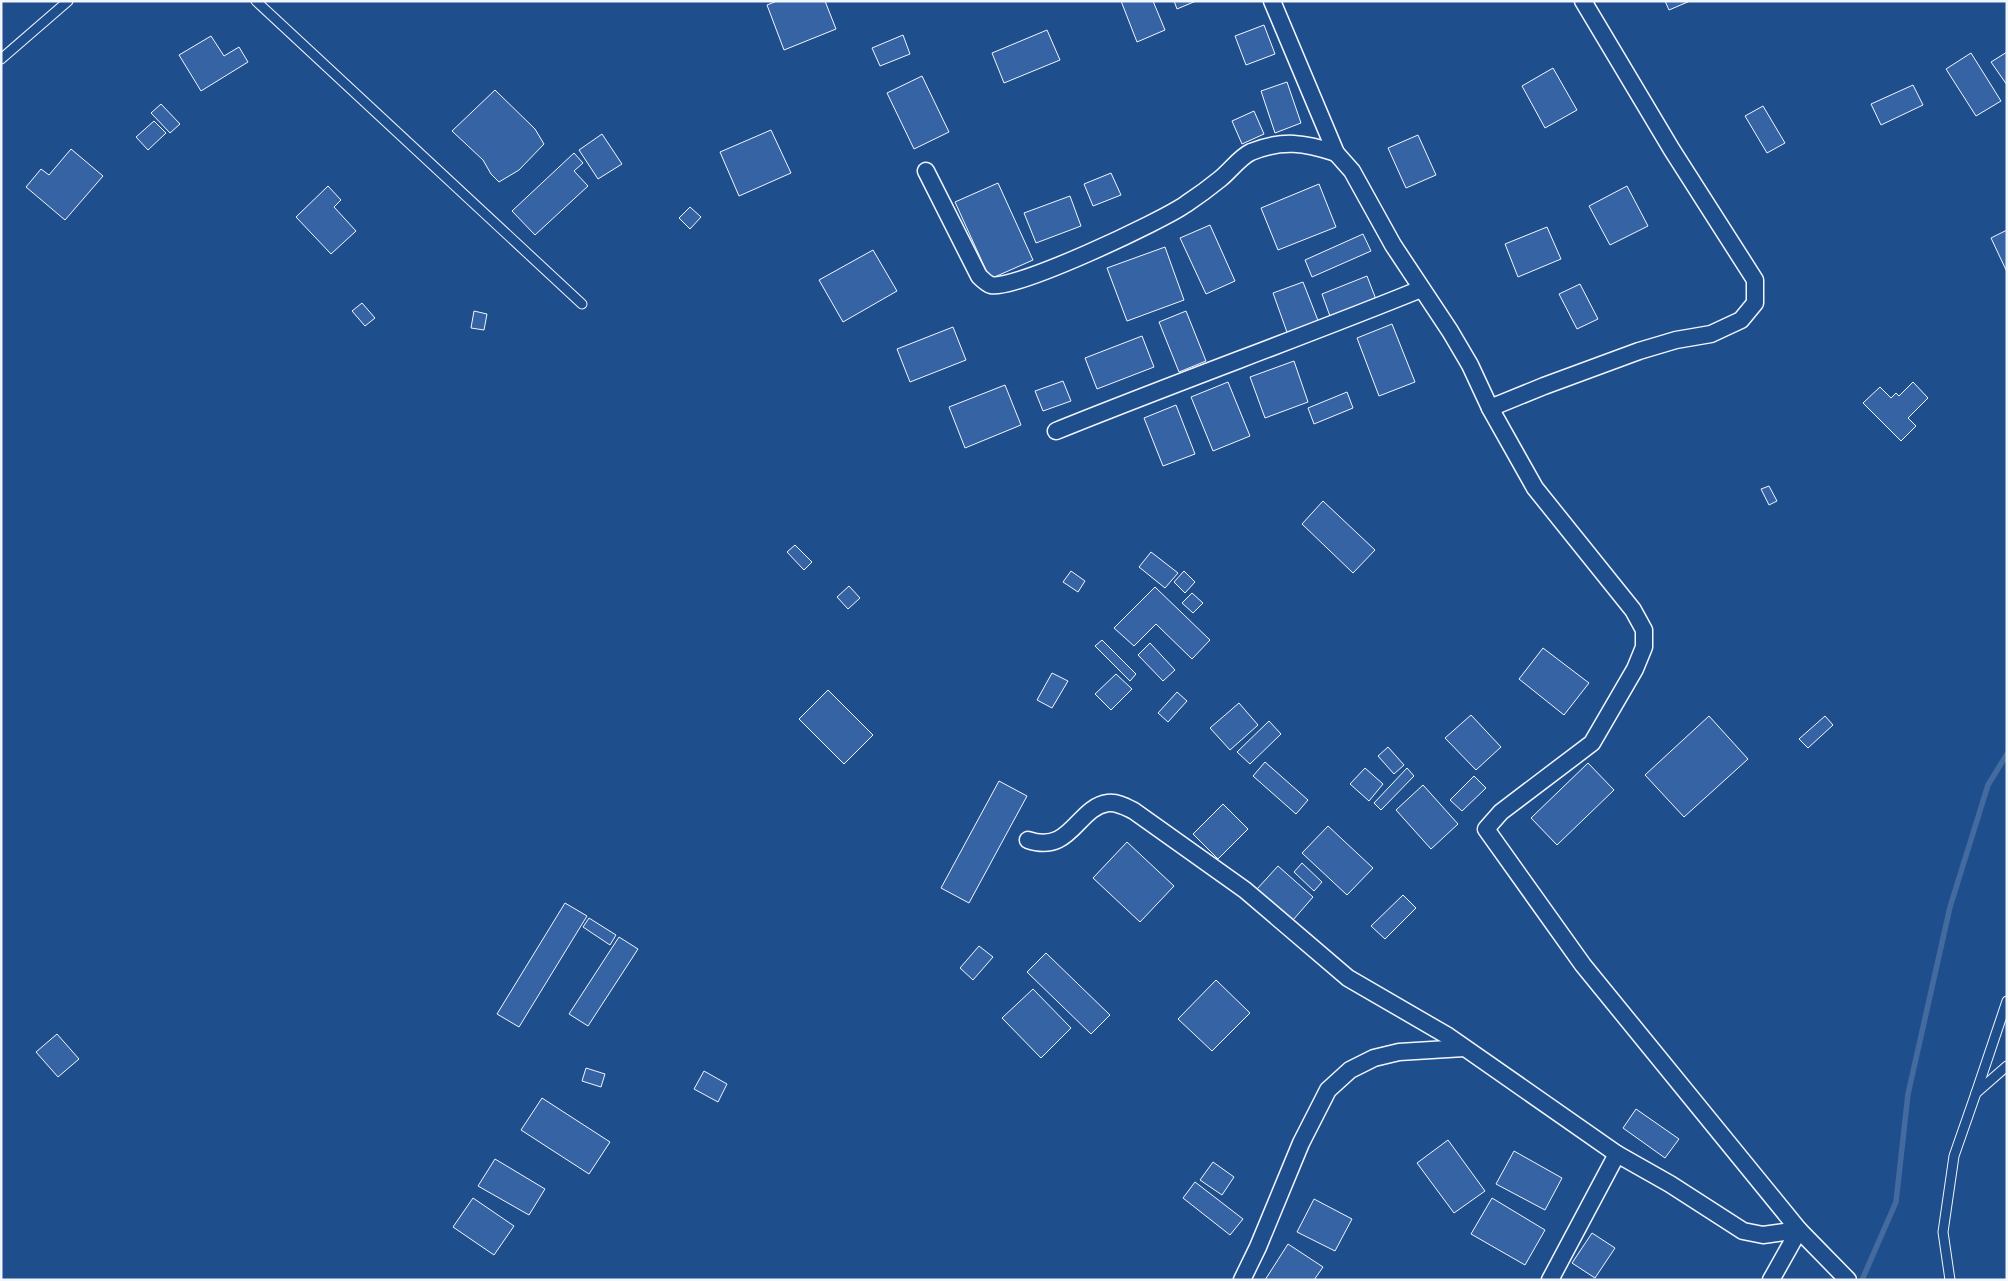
<svg xmlns="http://www.w3.org/2000/svg" width="2008" height="1281" font-family="Barlow,sans-serif">
<style>
.lines{fill:none;stroke-linecap:round;stroke-linejoin:round}
.stream{stroke:#446ba0;stroke-width:5.5}
.building{fill:#3563a3;stroke:#f2f6ff}
.lane-casing{stroke:#f2f6ff;stroke-width:11}
.street-casing{stroke:#f2f6ff;stroke-width:19}
.lane{stroke:#1f4e8c;stroke-width:9}
.street{stroke:#1f4e8c;stroke-width:16}
</style>
<rect width="100%" height="100%" fill="#1f4e8c"/>
<g class="lines">
<!-- stream -->
<polyline class="stream" points="1862,1280 1896,1202 1908,1094 1950,907 1988,785 2007,754"/>
</g>
<!-- building -->
<g class="building">
<polygon points="777,1 825,1 836,29 784,50 767,5"/>
<polygon points="1121,1 1153,1 1165,30 1137,42"/>
<polygon points="1174,1 1196,1 1177,9"/>
<polygon points="1665,1 1690,1 1669,10"/>
<polygon points="1264,25 1275,54 1246,65 1235,36"/>
<polygon points="1047,30 1060,60 1004,83 992,53"/>
<polygon points="903,35 910,54 880,66 872,48"/>
<polygon points="211,36 224,56 239,47 248,62 201,91 179,55"/>
<polygon points="2007,52 2007,85 1991,62"/>
<polygon points="1971,53 2001,101 1976,116 1946,69"/>
<polygon points="1553,68 1577,110 1545,128 1522,86"/>
<polygon points="922,76 949,132 914,149 887,93"/>
<polygon points="1287,82 1301,123 1275,133 1261,91"/>
<polygon points="1913,85 1923,105 1881,125 1871,104"/>
<polygon points="495,90 535,129 544,144 519,170 499,182 491,174 483,160 452,131"/>
<polygon points="161,104 180,124 170,133 151,113"/>
<polygon points="1763,106 1785,143 1767,153 1745,116"/>
<polygon points="1254,111 1264,134 1242,144 1232,121"/>
<polygon points="154,121 166,133 148,150 136,137"/>
<polygon points="771,130 791,173 739,196 720,152"/>
<polygon points="602,134 622,164 598,179 579,150"/>
<polygon points="1418,135 1436,175 1406,188 1388,148"/>
<polygon points="71,149 103,176 65,220 26,187 41,169 49,175"/>
<polygon points="574,153 583,163 574,171 588,186 535,235 512,211"/>
<polygon points="1111,173 1121,195 1093,206 1084,184"/>
<polygon points="998,183 1033,260 990,279 955,202"/>
<polygon points="1319,184 1336,227 1278,250 1261,208"/>
<polygon points="328,186 341,200 334,207 356,231 331,254 296,217"/>
<polygon points="1627,186 1648,226 1610,245 1589,206"/>
<polygon points="1070,196 1081,226 1036,243 1024,213"/>
<polygon points="690,207 701,217 690,229 679,218"/>
<polygon points="1210,225 1235,281 1206,294 1180,238"/>
<polygon points="1547,227 1561,259 1518,277 1505,244"/>
<polygon points="2007,230 2007,272 1991,238"/>
<polygon points="1363,234 1371,251 1312,277 1305,260"/>
<polygon points="1165,247 1184,300 1127,321 1107,268"/>
<polygon points="873,250 897,291 843,322 819,280"/>
<polygon points="1367,276 1377,302 1331,319 1322,294"/>
<polygon points="1303,282 1319,323 1288,335 1273,293"/>
<polygon points="1580,284 1598,319 1577,329 1559,294"/>
<polygon points="362,303 375,318 365,326 352,311"/>
<polygon points="474,311 487,314 484,330 471,328"/>
<polygon points="1186,311 1206,361 1179,372 1159,322"/>
<polygon points="1392,324 1415,382 1379,396 1357,338"/>
<polygon points="953,327 966,360 910,382 897,349"/>
<polygon points="1142,336 1154,367 1097,389 1085,358"/>
<polygon points="1294,361 1308,402 1265,418 1250,377"/>
<polygon points="1063,381 1071,401 1043,411 1035,391"/>
<polygon points="1228,382 1250,436 1213,451 1191,397"/>
<polygon points="1913,382 1928,398 1908,418 1916,426 1901,441 1863,403 1880,387 1891,398 1896,393 1899,396"/>
<polygon points="1005,385 1021,425 965,448 949,407"/>
<polygon points="1347,392 1353,408 1314,424 1308,408"/>
<polygon points="1176,405 1195,454 1163,466 1144,418"/>
<polygon points="1769,486 1777,501 1769,505 1761,489"/>
<polygon points="1323,501 1375,550 1353,573 1302,524"/>
<polygon points="795,545 812,562 804,570 787,552"/>
<polygon points="1151,552 1178,573 1165,588 1139,567"/>
<polygon points="1071,571 1085,581 1078,592 1063,582"/>
<polygon points="1184,571 1195,582 1185,593 1174,582"/>
<polygon points="849,586 860,598 848,609 837,597"/>
<polygon points="1155,587 1210,640 1192,659 1156,624 1134,646 1114,628"/>
<polygon points="1192,593 1203,603 1193,613 1182,603"/>
<polygon points="1102,640 1136,674 1130,681 1095,646"/>
<polygon points="1150,643 1175,670 1163,681 1138,655"/>
<polygon points="1543,648 1589,683 1564,715 1519,679"/>
<polygon points="1052,673 1068,681 1052,708 1037,700"/>
<polygon points="1116,674 1132,689 1111,710 1095,694"/>
<polygon points="828,690 873,735 844,764 799,719"/>
<polygon points="1177,692 1187,701 1168,722 1158,713"/>
<polygon points="1239,703 1258,725 1230,750 1210,728"/>
<polygon points="1471,715 1501,747 1476,770 1445,738"/>
<polygon points="1709,716 1748,759 1684,817 1645,775"/>
<polygon points="1825,716 1833,725 1808,748 1799,739"/>
<polygon points="1269,721 1281,734 1250,764 1237,752"/>
<polygon points="1388,747 1404,765 1394,774 1378,756"/>
<polygon points="1265,762 1308,800 1296,814 1253,776"/>
<polygon points="1588,763 1614,790 1557,845 1531,818"/>
<polygon points="1365,768 1383,784 1369,801 1350,784"/>
<polygon points="1407,768 1414,776 1381,810 1374,803"/>
<polygon points="1474,776 1486,788 1462,811 1450,800"/>
<polygon points="999,781 1027,796 969,903 941,888"/>
<polygon points="1423,785 1458,824 1431,849 1396,810"/>
<polygon points="1223,804 1248,829 1218,859 1193,834"/>
<polygon points="1328,826 1373,868 1347,895 1302,853"/>
<polygon points="1127,842 1174,886 1140,922 1093,878"/>
<polygon points="1302,863 1322,882 1314,891 1294,872"/>
<polygon points="1278,866 1313,897 1293,920 1257,889"/>
<polygon points="1403,895 1416,908 1385,939 1371,926"/>
<polygon points="565,903 587,916 519,1027 497,1014"/>
<polygon points="589,918 616,935 610,945 583,927"/>
<polygon points="619,937 638,949 588,1026 569,1014"/>
<polygon points="979,946 993,957 973,980 960,968"/>
<polygon points="1046,953 1110,1015 1091,1034 1027,972"/>
<polygon points="1216,980 1250,1013 1212,1051 1178,1019"/>
<polygon points="1033,989 1071,1028 1041,1058 1002,1018"/>
<polygon points="57,1034 79,1059 58,1077 36,1052"/>
<polygon points="586,1068 605,1074 601,1087 582,1081"/>
<polygon points="704,1071 727,1084 718,1102 694,1089"/>
<polygon points="542,1098 610,1142 589,1174 521,1130"/>
<polygon points="1636,1109 1679,1139 1665,1158 1623,1128"/>
<polygon points="1448,1140 1485,1191 1454,1213 1417,1163"/>
<polygon points="1514,1151 1562,1178 1545,1210 1496,1184"/>
<polygon points="495,1159 545,1189 529,1215 478,1186"/>
<polygon points="1213,1162 1234,1177 1222,1195 1200,1180"/>
<polygon points="1195,1182 1243,1219 1230,1235 1183,1198"/>
<polygon points="473,1198 514,1226 494,1255 453,1227"/>
<polygon points="1492,1198 1545,1230 1525,1265 1471,1234"/>
<polygon points="1314,1199 1352,1219 1335,1251 1297,1232"/>
<polygon points="1592,1233 1615,1248 1595,1278 1572,1263"/>
<polygon points="1288,1244 1323,1267 1314,1280 1265,1280"/>
</g>
<g class="lines">
<!-- lane casing -->
<g class="lane-casing">
<g id="lane">
<polyline points="256,1 582,304"/>
<polyline points="1,59 68,1"/>
<polyline points="1976,1093 2007,1001"/>
<polyline points="1950,1280 1943,1232 1954,1156 1976,1093 2007,1066"/>
</g>
</g>
<!-- street casing -->
<g class="street-casing">
<g id="street">
<polyline points="1272,1 1336,153 1352,171 1393,245 1450,331 1470,365 1490,408 1544,386 1639,351 1676,340 1711,334 1741,320 1755,303 1755,280 1672,150 1583,1"/>
<path d="M926,171l53,105c3,3 8,8 12,9 23,6 171,-64 195,-81 12,-8 23,-16 34,-25 10,-8 20,-22 31,-27 32,-13 54,-9 85,1"/>
<polyline points="1490,408 1535,488 1633,610 1644,630 1644,647 1635,669 1592,743 1501,812 1486,829 1583,965 1799,1230 1848,1280"/>
<path d="M1056,431c121,-49 244,-93 365,-142"/>
<path d="M1028,840c43,15 49,-33 80,-37 10,-1 18,4 26,8l111,79 103,88 100,58 169,118 53,30 73,47 20,4 36,-5"/>
<polyline points="1242,1280 1258,1247 1301,1143 1328,1090 1350,1070 1374,1058 1399,1052 1464,1048"/>
<polyline points="1550,1280 1617,1154"/>
<polyline points="1771,1280 1799,1230"/>
</g>
</g>
<!-- lane -->
<use href="#lane" class="lane"/>
<!-- street -->
<use href="#street" class="street"/>
</g>
<!-- border -->
<rect width="2008" height="1281" fill="none" stroke="#f2f6ff" stroke-width="5"/>
</svg>
